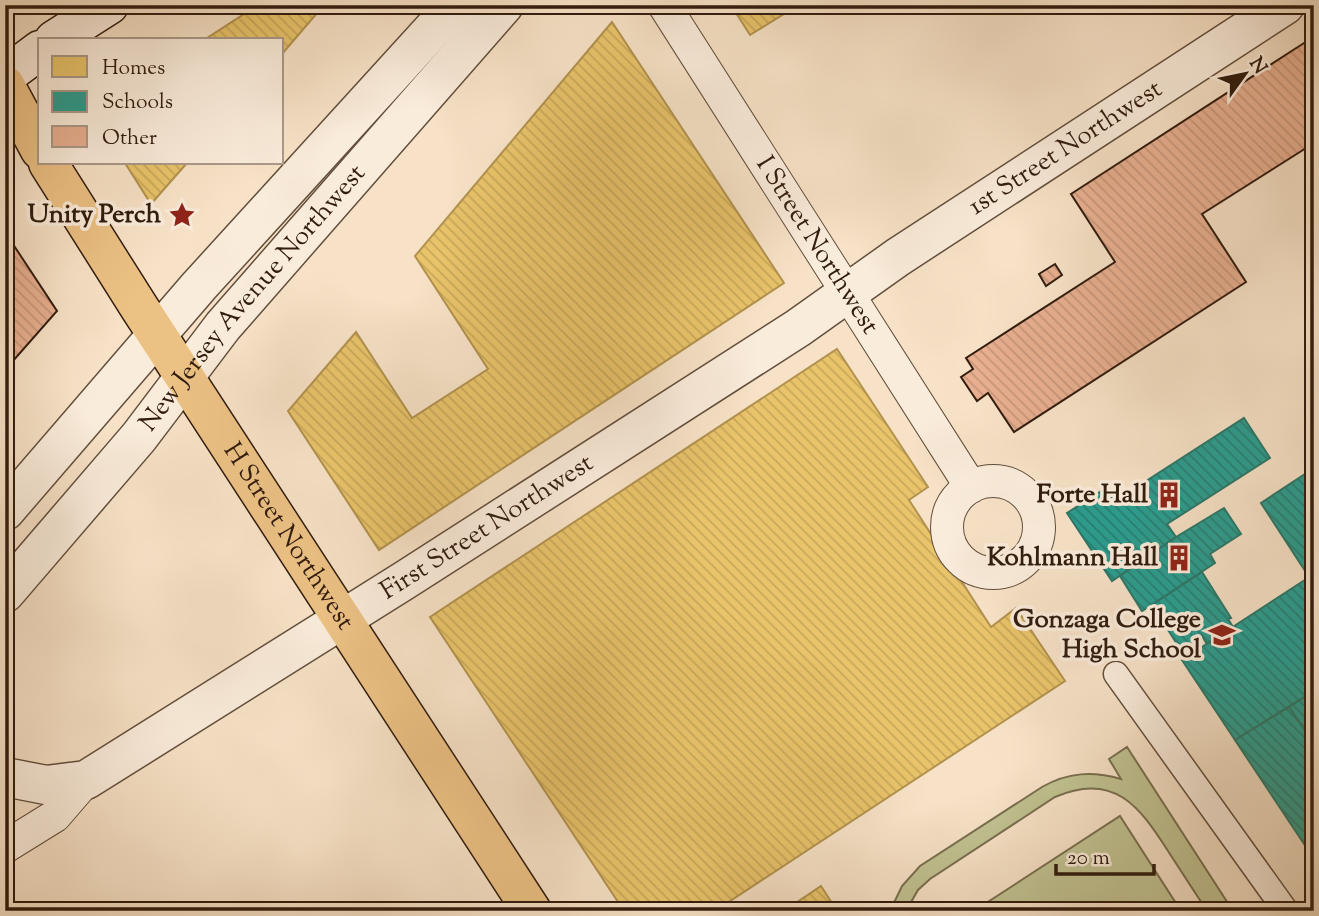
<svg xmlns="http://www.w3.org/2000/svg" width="1319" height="916" font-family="'Sorts Mill Goudy',serif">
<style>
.pitch{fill:#c1c292;stroke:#796f50;stroke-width:2}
.homes{fill:url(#homes-back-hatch);stroke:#b2924e;stroke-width:2}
.schools{fill:url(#schools-back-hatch);stroke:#2c7668;stroke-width:2}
.building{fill:url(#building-back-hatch);stroke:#311c0e;stroke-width:2}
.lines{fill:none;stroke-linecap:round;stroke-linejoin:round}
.pedestrian-casing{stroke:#624e3c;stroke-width:27}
.minor-casing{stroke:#624e3c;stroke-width:34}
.tertiary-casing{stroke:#624e3c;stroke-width:41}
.secondary-casing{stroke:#311c0e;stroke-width:41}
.primary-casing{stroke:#311c0e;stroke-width:41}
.pedestrian{stroke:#faecdb;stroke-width:24}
.minor{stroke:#faecdb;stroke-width:32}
.tertiary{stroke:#faecdb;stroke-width:38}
.secondary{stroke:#faecdb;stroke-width:38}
.primary{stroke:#ecc184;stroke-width:38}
.labels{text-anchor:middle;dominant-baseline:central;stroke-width:7;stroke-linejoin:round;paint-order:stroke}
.street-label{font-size:26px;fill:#311c0e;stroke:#faecdb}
.poi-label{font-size:26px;font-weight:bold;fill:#311c0e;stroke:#faecdb;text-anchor:end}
</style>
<defs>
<pattern id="homes-back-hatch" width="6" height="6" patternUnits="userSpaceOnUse" patternTransform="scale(1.75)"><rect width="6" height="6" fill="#e9c46a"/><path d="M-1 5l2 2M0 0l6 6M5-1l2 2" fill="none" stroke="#c8a85b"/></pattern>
<pattern id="schools-back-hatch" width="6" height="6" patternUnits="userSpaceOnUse" patternTransform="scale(1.75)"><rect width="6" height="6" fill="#2a9d8f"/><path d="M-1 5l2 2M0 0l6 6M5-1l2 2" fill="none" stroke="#257f73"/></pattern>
<pattern id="building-back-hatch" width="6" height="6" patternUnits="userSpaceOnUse" patternTransform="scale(1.75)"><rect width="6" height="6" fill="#e8af90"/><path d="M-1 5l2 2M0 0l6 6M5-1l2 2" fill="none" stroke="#c7967b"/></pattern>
</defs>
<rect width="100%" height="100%" fill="#f7e2c7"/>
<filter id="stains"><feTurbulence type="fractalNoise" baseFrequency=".00286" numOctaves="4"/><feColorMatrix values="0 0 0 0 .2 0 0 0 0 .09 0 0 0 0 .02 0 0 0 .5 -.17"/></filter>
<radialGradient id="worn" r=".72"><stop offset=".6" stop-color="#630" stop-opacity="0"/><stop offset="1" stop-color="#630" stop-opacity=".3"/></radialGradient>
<!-- pitch -->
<g class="pitch">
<path d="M1127,747l106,164h-26c-13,-20 -26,-40 -39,-60 -28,-44 -54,-80 -113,-54l-125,82 -12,11 -12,21h-16l12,-25 18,-20 122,-79c26,-15 51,-16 79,-8l-12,-20z"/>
<polygon points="1120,816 1181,911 974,911"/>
</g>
<!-- homes -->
<g class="homes">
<polygon points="258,5 324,5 282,54 282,40 204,40"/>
<polygon points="731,5 786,5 781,9 784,14 750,35"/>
<polygon points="612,22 784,283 379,550 288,411 356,332 412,418 488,369 415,256"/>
<polygon points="125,163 187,163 151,204"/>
<polygon points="837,349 928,487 909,500 991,627 1016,608 1065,681 715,911 624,911 430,617"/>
<polygon points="821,886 837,911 784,911"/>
</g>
<!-- schools -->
<g class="schools">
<polygon points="1244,418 1270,458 1167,524 1176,537 1112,581 1067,513 1106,488 1115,501"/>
<polygon points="1314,468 1314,574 1309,577 1261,503"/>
<polygon points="1224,508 1241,534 1210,554 1215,563 1142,611 1120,576 1176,537"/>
<polygon points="1202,572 1231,618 1228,619 1233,627 1207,644 1202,636 1181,650 1152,605"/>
<polygon points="1314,574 1314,691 1235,740 1182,660"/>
<polygon points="1314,691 1314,744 1289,707"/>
<polygon points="1289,707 1314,744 1314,859 1235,740"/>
</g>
<!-- building -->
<g class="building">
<polygon points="1304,43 1311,53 1314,51 1314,143 1202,214 1246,282 1014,432 988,393 977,401 961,377 973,369 966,358 1115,262 1071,194"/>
<polygon points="5,232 57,311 5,370"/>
<polygon points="1055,264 1062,275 1046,286 1039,274"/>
</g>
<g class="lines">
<!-- pedestrian casing -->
<g class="pedestrian-casing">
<polyline id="pedestrian" points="1116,674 1286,911"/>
</g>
<!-- minor casing -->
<g class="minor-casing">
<g id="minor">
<path id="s1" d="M664,5l307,482"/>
<circle cx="993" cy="527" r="46"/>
<polyline points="5,847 55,816 86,780"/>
</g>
</g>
<!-- tertiary casing -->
<g class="tertiary-casing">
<g id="tertiary">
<polyline points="5,511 199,286 455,5"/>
<path id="s2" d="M5,593l134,-156 84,-111 281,-321"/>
<path id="s3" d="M5,777l41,8 40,-5 319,-200 393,-252 100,-71 387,-252"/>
</g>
</g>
<!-- secondary casing -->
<g class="secondary-casing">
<g id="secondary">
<polyline points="54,40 109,5"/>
<polyline points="5,76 40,50"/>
</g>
</g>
<!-- primary casing -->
<g class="primary-casing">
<g id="primary">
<polyline points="5,85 40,150"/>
<path id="s4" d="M48,163l91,144 393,604"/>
</g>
</g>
<!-- pedestrian -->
<use href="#pedestrian" class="pedestrian"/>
<!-- minor -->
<use href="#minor" class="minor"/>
<!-- tertiary -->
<use href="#tertiary" class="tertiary"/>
<!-- secondary -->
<use href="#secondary" class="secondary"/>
<!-- primary -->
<use href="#primary" class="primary"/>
</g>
<!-- icons -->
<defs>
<g id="sight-bare" transform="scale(2.1)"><path d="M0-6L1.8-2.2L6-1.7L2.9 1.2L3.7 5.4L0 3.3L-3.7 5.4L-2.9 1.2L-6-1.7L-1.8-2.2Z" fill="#8f2418" stroke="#faecdb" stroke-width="2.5" paint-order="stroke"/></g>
<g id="building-bare" transform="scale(2.1)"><path d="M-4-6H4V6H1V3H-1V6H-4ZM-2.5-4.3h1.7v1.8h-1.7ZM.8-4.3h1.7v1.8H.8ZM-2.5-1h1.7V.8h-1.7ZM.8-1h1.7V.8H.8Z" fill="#8f2418" stroke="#faecdb" stroke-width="2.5" paint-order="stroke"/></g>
<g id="school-bare" transform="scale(2.1)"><path d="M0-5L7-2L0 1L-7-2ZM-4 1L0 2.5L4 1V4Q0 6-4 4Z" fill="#8f2418" stroke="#faecdb" stroke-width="2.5" paint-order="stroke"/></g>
</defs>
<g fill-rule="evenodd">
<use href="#sight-bare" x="182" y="215"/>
<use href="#building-bare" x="1169" y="495"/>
<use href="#building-bare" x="1179" y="558"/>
<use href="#school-bare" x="1222" y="635"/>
</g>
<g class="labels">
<!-- street labels -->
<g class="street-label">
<text stroke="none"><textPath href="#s3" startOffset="1248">1st Street Northwest</textPath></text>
<text stroke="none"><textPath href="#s1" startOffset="285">I Street Northwest</textPath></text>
<text stroke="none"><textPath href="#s2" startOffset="385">New Jersey Avenue Northwest</textPath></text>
<text stroke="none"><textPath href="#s3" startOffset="556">First Street Northwest</textPath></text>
<text stroke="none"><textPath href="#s4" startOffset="444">H Street Northwest</textPath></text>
</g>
<!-- poi labels -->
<g class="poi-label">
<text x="161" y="215">Unity Perch</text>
<text x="1148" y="495">Forte Hall</text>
<text x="1158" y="558">Kohlmann Hall</text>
<text x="1201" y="620">Gonzaga College<tspan x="1201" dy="30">High School</tspan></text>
</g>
</g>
<!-- margin -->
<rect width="1319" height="916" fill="none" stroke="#f7e2c7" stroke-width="28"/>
<rect x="7" y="7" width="1305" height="902" fill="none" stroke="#311c0e" stroke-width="3.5"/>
<rect x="14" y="14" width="1291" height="888" fill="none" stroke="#311c0e" stroke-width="2"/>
<!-- legend -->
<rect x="38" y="38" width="245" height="126" fill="#faecdb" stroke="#aa9989" stroke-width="2"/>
<rect x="52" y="56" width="35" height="21" fill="#e9c46a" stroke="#aa9989" stroke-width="2"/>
<text x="102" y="74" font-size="21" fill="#311c0e">Homes</text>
<rect x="52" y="91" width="35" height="21" fill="#2a9d8f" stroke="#aa9989" stroke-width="2"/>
<text x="102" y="108" font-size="21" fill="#311c0e">Schools</text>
<rect x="52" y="126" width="35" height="21" fill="#e8af90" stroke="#aa9989" stroke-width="2"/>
<text x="102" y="144" font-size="21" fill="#311c0e">Other</text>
<!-- north arrow -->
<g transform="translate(1245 74) rotate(57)" stroke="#faecdb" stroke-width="5" paint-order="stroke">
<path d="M0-5L12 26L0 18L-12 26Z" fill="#311c0e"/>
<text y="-10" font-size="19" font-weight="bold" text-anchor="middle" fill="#311c0e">N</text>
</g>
<!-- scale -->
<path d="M1056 864v10h98v-10" fill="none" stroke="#311c0e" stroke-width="3.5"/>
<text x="1067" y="864" font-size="21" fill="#311c0e" stroke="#faecdb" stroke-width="5" paint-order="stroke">20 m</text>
<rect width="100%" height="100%" filter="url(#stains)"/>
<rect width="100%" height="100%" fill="url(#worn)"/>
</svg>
